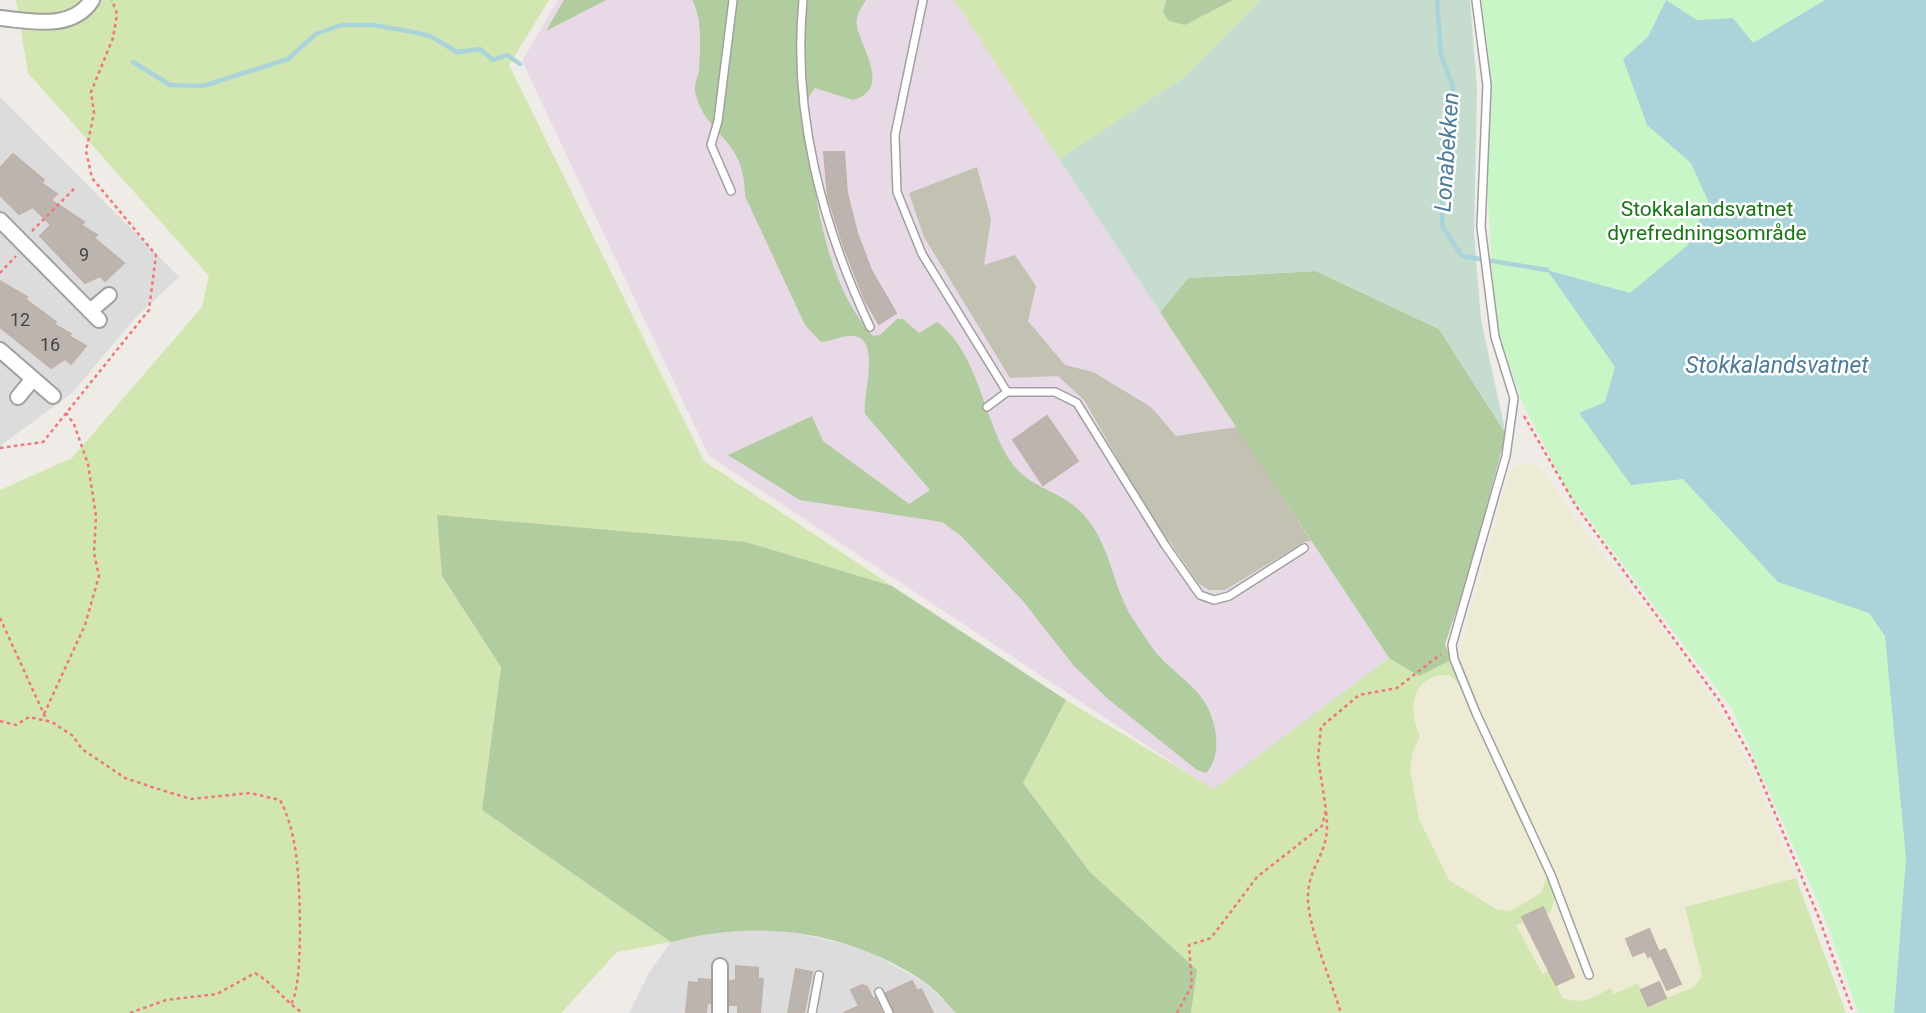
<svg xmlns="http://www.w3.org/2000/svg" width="1926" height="1013" font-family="Roboto,sans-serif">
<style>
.residential{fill:#dddcdd}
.industrial{fill:#e8d9e7}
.construction{fill:#c3c1b2}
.farmland{fill:#edebd3}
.grass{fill:#d1e6b0}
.forest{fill:#b1cc9e}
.wetland{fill:#c5dccf}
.park{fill:#c9f6c7}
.water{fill:#aad4da}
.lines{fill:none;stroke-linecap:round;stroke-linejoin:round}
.stream{stroke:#aad4da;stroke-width:4.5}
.building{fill:#bcb4af;stroke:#c0b1aa;stroke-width:2}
.service-casing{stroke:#a0a0a0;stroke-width:10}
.minor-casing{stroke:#a0a0a0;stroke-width:18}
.path{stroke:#f07779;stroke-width:2.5;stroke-dasharray:3.5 3.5;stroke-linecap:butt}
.service{stroke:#fff;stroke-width:7}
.minor{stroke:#fff;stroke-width:14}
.labels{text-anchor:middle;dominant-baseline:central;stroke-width:5;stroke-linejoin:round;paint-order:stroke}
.number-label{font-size:18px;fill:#464443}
.park-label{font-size:21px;fill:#177714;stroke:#fff}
.water-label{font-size:23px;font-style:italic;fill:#4c7c9a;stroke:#fff}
</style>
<rect width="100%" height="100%" fill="#efebe7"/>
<!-- residential -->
<g class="residential">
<polygon points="0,97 179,277 136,317 72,393 0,446"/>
<polygon points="773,928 863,948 927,984 956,1013 629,1013 650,971 671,942 709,931"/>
</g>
<!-- industrial -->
<polygon class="industrial" points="558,0 954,0 1389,658 1214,790 709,456 522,61"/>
<!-- construction -->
<polygon class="construction" points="977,167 991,219 984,265 1015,255 1036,286 1028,321 1065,365 1093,372 1151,407 1176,436 1237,427 1311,541 1304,542 1225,590 1209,590 1199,584 1143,503 1084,400 1058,376 1010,378 924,237 909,193"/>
<!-- farmland -->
<g class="farmland">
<polygon points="1524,463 1538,467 1548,478 1585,532 1682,655 1732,731 1757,782 1796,878 1685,907 1702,976 1694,987 1648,1006 1641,990 1614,994 1611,988 1590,1001 1577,1003 1563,998 1550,971 1543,976 1535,965 1516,924 1522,917 1543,907 1561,892 1464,673 1459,652 1509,475 1514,467"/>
<polygon points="1438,674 1450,675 1460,685 1547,876 1541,893 1511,911 1496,909 1449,880 1419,819 1410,769 1413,751 1420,736 1412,719 1412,702 1421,685"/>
</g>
<!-- grass -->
<g class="grass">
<polygon points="16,0 549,0 509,65 704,461 892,586 746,542 442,576 501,667 482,810 671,942 617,952 561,1013 0,1013 0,490 72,458 202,307 209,276 28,73"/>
<polygon points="954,0 1166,0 1163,12 1185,25 1233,0 1260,0 1185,77 1059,159"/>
<path d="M1389,658l30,17 32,-15 9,25 -10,-10c-38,-2 -43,34 -30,61l-7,15 -3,18 9,50 30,61 47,29 15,2 30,-18 6,-17 9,19 -6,18h-4l-3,-6 -20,10 2,5 -9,3 27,50 6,-5 14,28c20,7 30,0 48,-10l3,6 24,-11 11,22 45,-18 8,-11 -17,-69 111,-29 50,135h-655l5,-43 -106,-98 -67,-89 43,-83 148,89z"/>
</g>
<!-- forest -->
<g class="forest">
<polygon points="564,0 606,0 546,31"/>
<path d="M692,0h174c-5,8 -11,17 -9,26 4,22 35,63 -4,74l-38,-12c-17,19 -8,44 -5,67 8,60 20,134 63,181l7,-1 17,-16h6l16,14 18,-11c41,29 47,100 74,140 18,26 47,28 68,48 32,30 32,75 54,109 7,10 14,22 21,31 15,20 44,36 54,58 9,20 14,48 -2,65l-9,-3 -89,-71 -34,-33 -51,-65 -62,-65 -19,-14 -142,-22 -72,-45 84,-39 11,25 86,63 21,-14 -65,-76c-3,-19 17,-76 -12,-78 -11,-1 -21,5 -32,6l-16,-17 -60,-129c1,-59 -41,-60 -50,-105 -1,-6 3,-14 4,-21 1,-21 4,-51 -7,-70z"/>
<polygon points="1166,0 1233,0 1185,25 1169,21 1163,12"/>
<polygon points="1316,271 1439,329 1506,434 1467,580 1445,644 1451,660 1419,676 1389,658 1160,312 1188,278"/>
<path d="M437,515l309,27 146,44 174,114 -43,83 67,89 107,98 -6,43h-235c-10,-10 -19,-22 -30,-30 -75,-52 -168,-65 -255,-41l-189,-132 19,-143 -59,-91z"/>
</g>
<!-- wetland -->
<polygon class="wetland" points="1260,0 1470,0 1477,88 1474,233 1481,320 1506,434 1439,329 1316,271 1188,278 1160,312 1059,159 1185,77"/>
<!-- park -->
<polygon class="park" points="1481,0 1926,0 1926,1013 1858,1013 1823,913 1732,709 1569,493 1523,404 1498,332 1493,285 1486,168 1491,75"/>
<!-- water -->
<polygon class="water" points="1666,0 1697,20 1733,18 1753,43 1825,0 1926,0 1926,1013 1894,1013 1906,858 1885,636 1869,613 1778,582 1683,479 1631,485 1579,413 1605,402 1615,367 1547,270 1630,293 1688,245 1708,201 1691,163 1647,125 1623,59 1648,37"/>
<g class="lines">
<!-- stream -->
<g class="stream">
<polyline points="1437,0 1441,56 1453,86 1443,153 1442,226 1462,256 1547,270"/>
<polyline points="133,62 170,85 203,86 288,59 316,34 341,25 373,25 413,32 430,36 457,52 480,49 493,60 507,55 520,64"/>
</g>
</g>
<!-- building -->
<g class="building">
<polygon points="824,152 844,152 847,193 857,233 871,270 896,313 879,324 865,300 844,247 828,197"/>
<polygon points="13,154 44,180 41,183 57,194 51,200 84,222 81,225 97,235 94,238 124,263 105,281 100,276 85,283 40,236 51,225 33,207 19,214 0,195 0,168"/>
<polygon points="0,281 27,297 25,299 56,322 54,324 71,334 69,336 86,346 71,364 65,359 51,368 0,327"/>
<polygon points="1047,416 1078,461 1043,485 1013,440"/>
<polygon points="1543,907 1574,977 1556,985 1522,917"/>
<polygon points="1649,929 1659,952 1665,949 1681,984 1667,990 1651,955 1648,957 1645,951 1633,956 1626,939"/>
<polygon points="736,966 758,968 758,979 763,979 760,1013 738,1013 738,1005 730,1005 730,981 736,980"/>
<polygon points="796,969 812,972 804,1013 788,1013"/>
<polygon points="699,979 710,980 710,1003 707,1003 706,1013 686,1013 689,982 699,983"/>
<polygon points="912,981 917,991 921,989 933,1013 895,1013 886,993"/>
<polygon points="1659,982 1666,998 1648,1006 1641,990"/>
<polygon points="862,985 867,987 873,999 875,998 882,1013 844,1013 859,1006 851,990"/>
</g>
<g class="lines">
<!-- service casing -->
<g class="service-casing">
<g id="service">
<path d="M803,0c-11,112 19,226 67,327"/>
<polyline points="923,0 895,135 897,192 922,254 1007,392 987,407"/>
<polyline points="1476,0 1487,85 1481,227 1495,337 1514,398 1506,456 1452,645 1454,659 1476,713 1551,875 1589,975"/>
<polyline points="731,191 711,145 718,121 733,0"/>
<polyline points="1007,392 1055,392 1077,403 1165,545 1200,595 1214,600 1229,596 1304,548"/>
<polyline points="879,992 889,1013"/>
<polyline points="812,1013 819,975"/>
</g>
</g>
<!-- minor casing -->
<g class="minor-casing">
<g id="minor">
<path d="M0,18c31,3 72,13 92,-18"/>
<polyline points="0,220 99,320"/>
<polyline points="90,311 109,295"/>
<polyline points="0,350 53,396"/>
<polyline points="18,397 32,380"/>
<polyline points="720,1013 720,966"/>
</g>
</g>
<!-- path -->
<g class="path">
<polyline points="32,231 74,189"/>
<polyline points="0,273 16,256"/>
<polyline points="1524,416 1576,506 1721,703 1753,761 1819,918 1853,1013"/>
<polyline points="0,448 43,442 149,310 156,255 92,178 86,151 94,113 91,92 113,38 117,14 112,0"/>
<polyline points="0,618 47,721"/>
<polyline points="44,714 85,625 99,576 94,553 96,516 88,464 74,424 66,413"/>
<path d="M0,721l16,4 13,-8 23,5 21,14 9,13 43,29 30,10 36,11 59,-6 30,7c10,19 15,42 17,63 3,23 7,128 -7,142"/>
<path d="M1326,812c6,41 -16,49 -18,82 -2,29 24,89 33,119"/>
<path d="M130,1013l36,-13 51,-6 38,-21c19,11 30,29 48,40"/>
<polyline points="1177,1013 1192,985 1189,945 1211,938 1257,877 1322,826 1326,810 1318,758 1321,727 1359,695 1397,688 1441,654"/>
</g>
<!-- service -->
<use href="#service" class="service"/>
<!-- minor -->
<use href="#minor" class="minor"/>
</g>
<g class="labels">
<!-- number labels -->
<g class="number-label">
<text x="84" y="254">9</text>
<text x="20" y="319">12</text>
<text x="50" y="344">16</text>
</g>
<!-- park labels -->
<g class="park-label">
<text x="1707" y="209">Stokkalandsvatnet<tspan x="1707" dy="24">dyrefredningsområde</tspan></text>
</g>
<!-- water labels -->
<g class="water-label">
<text transform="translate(1447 152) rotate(-86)">Lonabekken</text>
<text x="1777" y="365">Stokkalandsvatnet</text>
</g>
</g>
</svg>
